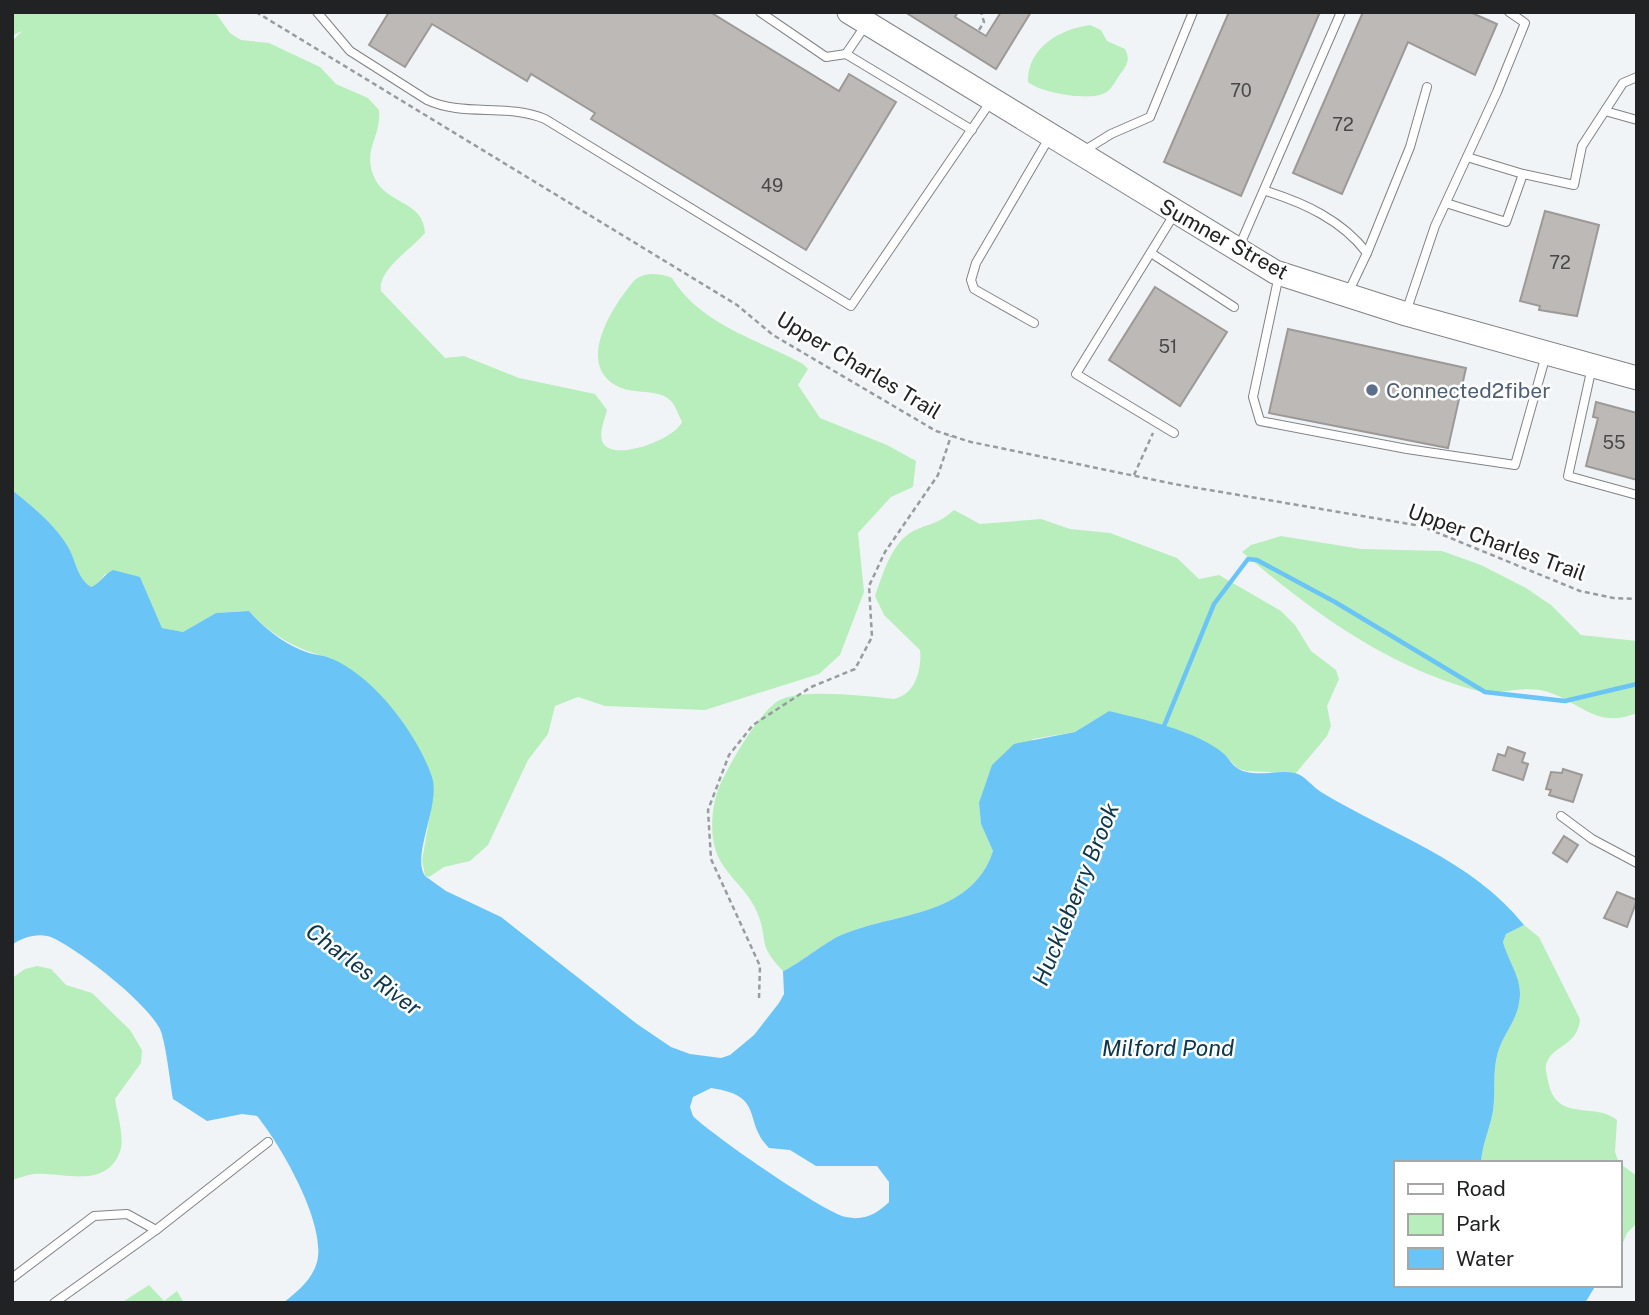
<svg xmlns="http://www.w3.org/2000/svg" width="1649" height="1315" font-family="'Public Sans',sans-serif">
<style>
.green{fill:#b7eebb}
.water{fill:#6ac4f5;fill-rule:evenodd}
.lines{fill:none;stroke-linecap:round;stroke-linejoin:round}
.stream{stroke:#6ac4f5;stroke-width:4.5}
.building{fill:#bcb9b7;stroke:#9c9997;stroke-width:2}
.lane-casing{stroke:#818385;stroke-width:10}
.secondary-casing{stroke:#818385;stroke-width:25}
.path{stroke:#999c9e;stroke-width:2.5;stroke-dasharray:5 3.5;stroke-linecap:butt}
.lane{stroke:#fff;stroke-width:8}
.secondary{stroke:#fff;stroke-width:23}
.service-dot{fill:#5c6f8a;stroke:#fff;stroke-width:2.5}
.labels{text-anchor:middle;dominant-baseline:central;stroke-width:5;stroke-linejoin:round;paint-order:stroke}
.number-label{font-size:18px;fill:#484848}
.street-label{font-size:21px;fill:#212223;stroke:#fff}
.service-label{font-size:21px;fill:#4e5e75;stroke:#fff;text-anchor:start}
.water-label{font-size:23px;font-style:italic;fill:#0e364a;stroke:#fff}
</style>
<rect width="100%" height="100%" fill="#f1f4f7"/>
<!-- green -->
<g class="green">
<path d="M12,12h203l15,21 11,7 28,3 51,24 16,17 32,14 11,12c3,27 -18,40 -4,69 12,25 49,22 50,54 -13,16 -48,37 -44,58l64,67 19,-2 55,22 76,16 12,16c-2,9 -9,24 -4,33 10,19 71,-3 79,-21 -5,-10 -7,-21 -18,-26 -13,-6 -30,-3 -43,-8 -47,-20 -11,-78 11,-105 10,-12 27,-10 40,-5 29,47 85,61 131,86l5,5 -10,16 22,33 67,27 29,16 -3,26 -22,10 -33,36 6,59 -24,63 -21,19 -114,36 -100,-4 -27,-9 -23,9 -7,28 -20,26 -40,85 -18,16 -26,6 -15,10 -4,-1 -3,-16 9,-51 -100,-151c-34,-8 -59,-22 -82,-47l-33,2 -33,19 -21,-4 -22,-51 -35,-3 -8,11 -6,2c-15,-10 -15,-28 -24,-42 -14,-22 -35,-39 -55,-55v-449l10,-10 -10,5z"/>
<path d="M1090,25l11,5 6,11 18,8c5,10 3,15 -4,24 -4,5 -8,14 -13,18 -14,12 -67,2 -80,-9 -1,-34 32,-53 62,-57z"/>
<path d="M954,510l26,14 61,-5 29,10 40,4 67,25 22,21 20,-4 62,36 14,14 16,26 25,19 3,9 -12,27 4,20 -4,10 -31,37 -50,-2 -9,-3 -14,-15 -75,-32 -39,-10 -34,21 -42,7 -54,64 2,21 12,27c-22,68 -103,61 -156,86 -12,6 -48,33 -54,34 -28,-29 -13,-31 -27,-61 -10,-23 -35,-38 -41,-62 -5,-17 -3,-42 3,-58 8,-21 44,-84 64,-91 27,-10 83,-3 112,0 21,-4 28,-29 26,-49l-36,-35 -9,-19c7,-20 16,-51 35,-63 17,-10 26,-7 44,-23z"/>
<path d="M1281,536l80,13 81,2 39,14 45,23 25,17 30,30 56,6v72c-40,16 -54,-9 -89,-21 -23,-8 -49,4 -74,-2 -88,-24 -163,-79 -232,-138l9,-7z"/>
<path d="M1524,925l15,12 41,82c-2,28 -29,26 -34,46 -1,4 1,11 2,16 8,43 47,20 69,39l-2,32 4,11h-138c1,-19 9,-34 12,-52 3,-20 -1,-39 5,-59 7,-22 22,-34 22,-59 0,-16 -13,-35 -17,-51l3,-8z"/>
<path d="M37,966l14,3 15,16 26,8 38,37 12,20 -1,13 -26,36c2,15 11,41 4,55 -15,35 -57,18 -85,20 -7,1 -15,4 -22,6v-202l13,-9z"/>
<polygon points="1619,1163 1637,1176 1637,1223 1627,1233 1619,1252"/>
<polygon points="149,1285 164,1301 177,1291 184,1303 121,1303"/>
</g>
<!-- water -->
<path class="water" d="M12,490c20,16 41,33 55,55 9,14 9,32 24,42 9,-3 13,-13 22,-17l27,7 22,51 21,4 33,-19 33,-2c16,18 36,34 60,42 7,2 14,2 21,5 43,17 87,75 102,119 9,27 -21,79 -7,99l21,15 55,26 136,107 34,23 19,7 31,4 9,-3 24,-20 25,-32 5,-9 -1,-23c6,-1 42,-28 54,-34 53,-25 134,-18 156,-86l-12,-27 -2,-21 13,-38 22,-21 61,-12 34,-21c33,8 88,20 114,42 5,4 9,12 14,15 17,11 40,1 58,5 9,2 18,14 26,19 69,42 150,67 203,133l-18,9 -3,8c4,16 17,34 17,51 0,25 -15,37 -22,59 -6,20 -2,39 -5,59 -3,18 -11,33 -12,52h-86v122h201l-11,18h-1302c14,-11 29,-23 34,-41 10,-37 -36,-117 -60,-146l-15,-2 -35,7 -34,-22c-3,-17 -7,-56 -13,-70 -15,-28 -78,-77 -107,-91 -12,-6 -31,-1 -41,7zM711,1088c55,8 31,32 58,60l21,2 26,16h61l12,16v20c-12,12 -25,19 -43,15 -20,-3 -137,-84 -153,-101l-3,-9 3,-10z"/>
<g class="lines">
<!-- stream -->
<polyline class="stream" points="1162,731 1214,604 1248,559 1257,560 1335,602 1485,692 1565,701 1637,684"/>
</g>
<!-- building -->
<g class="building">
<polygon points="389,12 710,12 839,91 849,74 896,102 806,250 591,119 595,113 531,74 527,81 432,24 405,67 369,45"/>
<polygon points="905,12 958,12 955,17 986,36 1001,12 1031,12 996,69"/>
<polygon points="1229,12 1320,12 1241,196 1164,162"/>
<polygon points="1363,12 1470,12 1497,24 1475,75 1408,42 1342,194 1293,173"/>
<polygon points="1545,211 1599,225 1577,316 1539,310 1540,306 1520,301"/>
<polygon points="1155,287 1227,332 1180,406 1109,360"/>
<polygon points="1288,329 1466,368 1448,448 1269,413"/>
<polygon points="1596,402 1637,413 1637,480 1586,466 1598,418 1593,417"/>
<polygon points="1508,747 1525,753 1522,762 1528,764 1523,780 1493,770 1498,754 1505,756"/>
<polygon points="1563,769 1582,775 1573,802 1549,795 1551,790 1546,789 1551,772 1562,773"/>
<polygon points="1564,836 1578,845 1567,862 1553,853"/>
<polygon points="1617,892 1637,900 1627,927 1604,918"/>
</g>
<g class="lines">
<!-- lane casing -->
<g class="lane-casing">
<g id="lane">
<path d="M317,12l33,39 77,49c36,17 81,3 118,19l306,187 140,-205"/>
<polyline points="760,12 826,57 846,54"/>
<polyline points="865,26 846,54 972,130"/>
<polyline points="1605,111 1637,120"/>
<polyline points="1082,152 1111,134 1150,117 1193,12"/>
<polyline points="1467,157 1523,174"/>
<path d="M1266,191c38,12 76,29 101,62l-19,40"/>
<polyline points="1446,203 1506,222 1523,174 1574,185 1582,146 1623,83 1637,77"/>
<polyline points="1239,247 1341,12"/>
<polyline points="1151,253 1234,307"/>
<polyline points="1367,253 1410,147 1427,87"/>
<polyline points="1279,275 1253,397 1260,421 1407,449 1515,465 1546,355"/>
<polyline points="1406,312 1435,226 1497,92 1525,23 1509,12"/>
<polyline points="1034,323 974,289 971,280 976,263 1049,138"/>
<polyline points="1592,367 1568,476 1637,495"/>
<polyline points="1174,433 1076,374 1175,213"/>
<polyline points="1561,816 1592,839 1637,863"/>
<polyline points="156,1230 268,1142"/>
<polyline points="12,1278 94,1216 127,1214 156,1230 54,1303"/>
</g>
</g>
<!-- secondary casing -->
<g class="secondary-casing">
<polyline id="secondary" points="849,12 1275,272 1406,314 1637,378"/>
</g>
<!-- path -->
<g class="path">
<polyline points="256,12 737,305 773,335 936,431 971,442 1174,484 1421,526 1580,591 1613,598 1637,599"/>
<polyline points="979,30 984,22 981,12"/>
<polyline points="1134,475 1153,433"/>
<polyline points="759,998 760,966 711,859 708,810 729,755 753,725 811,687 855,669 872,637 869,586 885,552 938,475 951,436"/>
</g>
<!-- lane -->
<use href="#lane" class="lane"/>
<!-- secondary -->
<use href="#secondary" class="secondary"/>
</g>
<!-- markers -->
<circle class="service-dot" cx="1372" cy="390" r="7"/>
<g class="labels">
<!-- number labels -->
<g class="number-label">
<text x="1241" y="90">70</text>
<text x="1343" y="124">72</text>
<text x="772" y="185">49</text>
<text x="1560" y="262">72</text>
<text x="1168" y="346">51</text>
<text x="1614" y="442">55</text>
</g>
<!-- street labels -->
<g class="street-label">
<text transform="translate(1224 239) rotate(29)">Sumner Street</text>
<text transform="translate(859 365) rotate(31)">Upper Charles Trail</text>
<text transform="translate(1497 542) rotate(20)">Upper Charles Trail</text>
</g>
<!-- service labels -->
<g class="service-label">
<text x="1386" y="390">Connected2fiber</text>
</g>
<!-- water labels -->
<g class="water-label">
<text transform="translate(1075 894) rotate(-68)">Huckleberry Brook</text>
<text transform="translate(364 969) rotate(37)">Charles River</text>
<text x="1168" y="1047">Milford Pond</text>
</g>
</g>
<!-- border -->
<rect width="1649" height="1315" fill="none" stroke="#212223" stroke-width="28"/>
<!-- legend -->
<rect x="1394" y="1161" width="228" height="126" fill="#ffffff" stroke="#a6a7a7" stroke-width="2"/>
<rect x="1408" y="1184" width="35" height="10" fill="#ffffff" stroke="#a6a7a7" stroke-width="2"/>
<text x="1456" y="1196" font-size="21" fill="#212223">Road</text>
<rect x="1408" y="1214" width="35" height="21" fill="#b7eebb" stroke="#a6a7a7" stroke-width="2"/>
<text x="1456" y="1231" font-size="21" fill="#212223">Park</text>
<rect x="1408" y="1248" width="35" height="21" fill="#6ac4f5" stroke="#a6a7a7" stroke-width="2"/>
<text x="1456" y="1266" font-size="21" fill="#212223">Water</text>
</svg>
